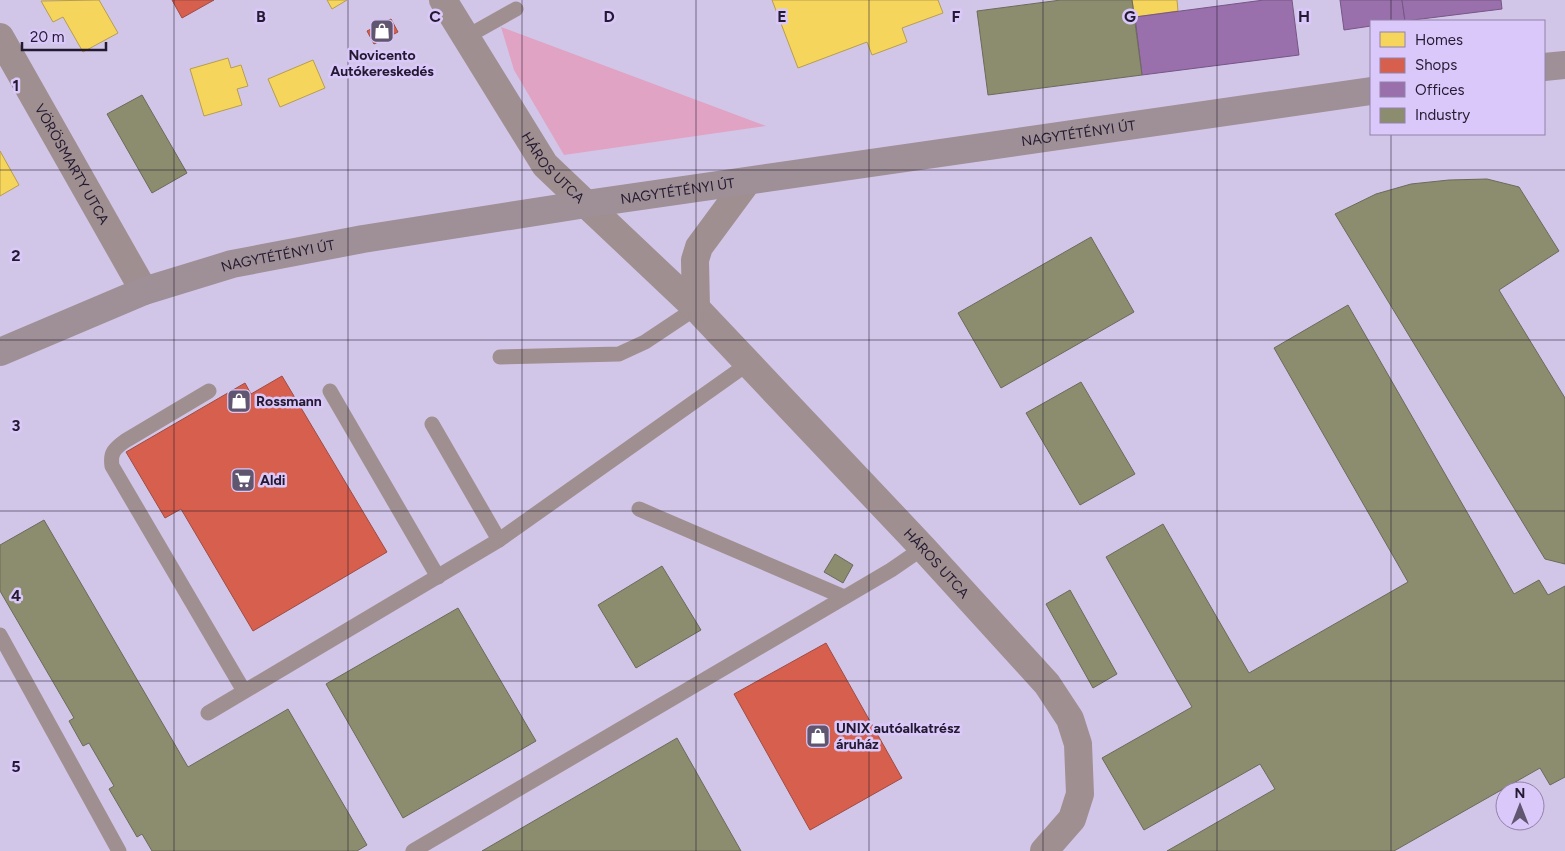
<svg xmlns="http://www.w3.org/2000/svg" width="1565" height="851" font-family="Figtree,sans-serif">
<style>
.green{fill:#e0a3c3}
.homes{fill:#f6d55c;stroke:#b79d4f}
.shops{fill:#d6604d;stroke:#a04b44}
.offices{fill:#9970ab;stroke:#765686}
.industry{fill:#8c8c6e;stroke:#6c6a5b}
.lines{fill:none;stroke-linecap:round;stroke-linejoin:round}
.service{stroke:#9f8f90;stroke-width:15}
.minor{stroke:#9f8f90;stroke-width:28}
.tertiary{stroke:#9f8f90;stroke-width:28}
.secondary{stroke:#9f8f96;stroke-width:28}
.grid{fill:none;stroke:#231930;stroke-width:1;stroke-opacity:0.55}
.labels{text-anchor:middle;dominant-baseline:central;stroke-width:5;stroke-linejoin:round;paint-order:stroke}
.poi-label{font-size:14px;font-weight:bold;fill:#231930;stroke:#dac8fa;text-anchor:start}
.street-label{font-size:14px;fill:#231930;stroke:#dac8fa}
.grid-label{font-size:16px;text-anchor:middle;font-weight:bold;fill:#231930;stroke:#dac8fa;stroke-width:5;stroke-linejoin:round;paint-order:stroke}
</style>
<rect width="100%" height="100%" fill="#d2c6e8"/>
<!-- green -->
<polygon class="green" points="501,27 766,126 564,155 514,70"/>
<!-- homes -->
<g class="homes">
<polygon points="99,0 118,33 83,52 63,17 53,22 41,1"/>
<polygon points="327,0 347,0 332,9"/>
<polygon points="772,0 938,0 943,13 902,28 907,42 872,55 867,42 798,68"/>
<polygon points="1132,0 1177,0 1178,11 1135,17"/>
<polygon points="228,58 231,68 241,65 248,86 237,89 242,105 204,116 190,69"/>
<polygon points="313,60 325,88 280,107 268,79"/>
<polygon points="0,151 19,185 0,196"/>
</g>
<!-- shops -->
<g class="shops">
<polygon points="172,0 214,0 182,18"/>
<polygon points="391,19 398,32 374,44 367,31"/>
<polygon points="282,376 387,552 253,631 181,509 165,518 126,452 245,383 251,394"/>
<polygon points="826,643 902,778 810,830 734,694"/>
</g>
<!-- offices -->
<g class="offices">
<polygon points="1264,0 1292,0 1299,55 1142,75 1135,17"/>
<polygon points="1340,0 1402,0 1405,21 1371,21 1371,26 1344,30"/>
<polygon points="1402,0 1501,0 1502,9 1405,21"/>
</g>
<!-- industry -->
<g class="industry">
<polygon points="1061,0 1132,0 1142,75 988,95 977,11"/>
<polygon points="142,95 187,173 152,193 107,114"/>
<polygon points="1487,179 1519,187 1559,251 1499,290 1565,398 1565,564 1545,559 1335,214 1376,194 1411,184 1449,180"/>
<polygon points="1091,237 1134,312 1001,388 958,313"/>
<polygon points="1348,305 1514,594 1539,580 1548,595 1565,586 1565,777 1550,785 1540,768 1394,851 1167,851 1275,789 1260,764 1144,830 1102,758 1192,707 1106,557 1163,524 1249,673 1408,582 1274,348"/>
<polygon points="1081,382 1135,474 1080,505 1026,413"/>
<polygon points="44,520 188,767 288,709 367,845 357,851 152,851 142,834 137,837 109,789 114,786 89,743 83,746 69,721 74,718 0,591 0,545"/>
<polygon points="835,554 853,565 843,583 824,572"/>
<polygon points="662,566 701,630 636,668 598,605"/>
<polygon points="1070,590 1117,674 1093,688 1046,604"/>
<polygon points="458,608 536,741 403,818 326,684"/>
<polygon points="677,738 741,851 482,851"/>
</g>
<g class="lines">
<!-- service -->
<g class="service">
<polyline points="466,37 516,9"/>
<polyline points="500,357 619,354 645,342 696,308"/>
<path d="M209,391l-84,50c-11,8 -15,12 -13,25l132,225"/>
<polyline points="330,391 438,577"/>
<polyline points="432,424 499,540"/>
<polyline points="639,509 844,597"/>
<polyline points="0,635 119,851"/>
<polyline points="208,713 499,540 749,363"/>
<polyline points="413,851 891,570 923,548"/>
</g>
<!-- minor -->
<g class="minor">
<path id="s1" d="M0,37l144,254"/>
<path id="s2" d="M586,204l110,104 227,240 124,136 23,35 8,25 2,50 -8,25 -28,32"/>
<polyline points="696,308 695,260 699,247 747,182"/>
</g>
<!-- tertiary -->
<path class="tertiary" id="s3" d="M443,0l102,165 41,39"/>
<!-- secondary -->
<g class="secondary">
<polyline points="1544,67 1565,65"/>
<path id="s4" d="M0,352l144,-61 88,-27 131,-25 223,-35 785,-113"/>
</g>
</g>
<!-- grid -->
<path class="grid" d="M174,0v851M348,0v851M522,0v851M696,0v851M869,0v851M1043,0v851M1217,0v851M1391,0v21M1391,134v717M0,170h1565M0,340h1565M0,511h1565M0,681h1565"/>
<!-- icons -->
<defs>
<g id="shop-square" transform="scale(1.25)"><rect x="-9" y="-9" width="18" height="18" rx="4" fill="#605670" stroke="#dac8fa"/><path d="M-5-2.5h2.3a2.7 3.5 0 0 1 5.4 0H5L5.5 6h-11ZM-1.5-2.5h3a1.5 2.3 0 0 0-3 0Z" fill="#fff"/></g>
<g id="supermarket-square" transform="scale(1.25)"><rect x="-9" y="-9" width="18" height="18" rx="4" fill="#605670" stroke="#dac8fa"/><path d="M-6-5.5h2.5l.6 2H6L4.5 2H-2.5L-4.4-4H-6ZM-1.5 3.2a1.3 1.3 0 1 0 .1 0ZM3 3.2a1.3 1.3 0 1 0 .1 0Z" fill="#fff"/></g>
</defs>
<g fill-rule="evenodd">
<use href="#shop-square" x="382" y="31"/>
<use href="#shop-square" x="239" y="401"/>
<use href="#supermarket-square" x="243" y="480"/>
<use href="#shop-square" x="818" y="736"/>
</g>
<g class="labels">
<!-- poi labels -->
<g class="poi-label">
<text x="382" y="55" text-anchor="middle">Novicento<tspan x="382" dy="16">Autókereskedés</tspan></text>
<text x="256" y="401">Rossmann</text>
<text x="260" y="480">Aldi</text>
<text x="836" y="728">UNIX autóalkatrész<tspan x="836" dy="16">áruház</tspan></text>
</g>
<!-- street labels -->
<g class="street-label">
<text stroke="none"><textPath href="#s4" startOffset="1105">NAGYTÉTÉNYI ÚT</textPath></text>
<text stroke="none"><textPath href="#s1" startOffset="146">VÖRÖSMARTY UTCA</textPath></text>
<text stroke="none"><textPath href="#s3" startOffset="201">HÁROS UTCA</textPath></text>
<text stroke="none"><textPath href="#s4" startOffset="700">NAGYTÉTÉNYI ÚT</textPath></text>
<text stroke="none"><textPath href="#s4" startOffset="295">NAGYTÉTÉNYI ÚT</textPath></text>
<text stroke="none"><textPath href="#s2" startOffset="502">HÁROS UTCA</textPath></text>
</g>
</g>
<g class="grid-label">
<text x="261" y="22">B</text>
<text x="435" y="22">C</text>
<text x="609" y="22">D</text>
<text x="782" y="22">E</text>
<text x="956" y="22">F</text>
<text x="1130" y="22">G</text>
<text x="1304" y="22">H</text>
<text x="16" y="91">1</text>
<text x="16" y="261">2</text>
<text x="16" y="431">3</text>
<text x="16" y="601">4</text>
<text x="16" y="772">5</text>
</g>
<!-- legend -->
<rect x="1370" y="20" width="175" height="115" fill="#dac8fa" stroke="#9182a9"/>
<rect x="1380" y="32" width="25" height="15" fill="#f6d55c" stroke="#9182a9"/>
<text x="1415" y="45" font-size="15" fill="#231930">Homes</text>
<rect x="1380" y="58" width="25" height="15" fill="#d6604d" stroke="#9182a9"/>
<text x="1415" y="70" font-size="15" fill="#231930">Shops</text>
<rect x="1380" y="82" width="25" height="15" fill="#9970ab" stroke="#9182a9"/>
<text x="1415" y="95" font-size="15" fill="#231930">Offices</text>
<rect x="1380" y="108" width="25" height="15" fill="#8c8c6e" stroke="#9182a9"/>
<text x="1415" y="120" font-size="15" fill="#231930">Industry</text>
<!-- north arrow -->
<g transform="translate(1520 806)"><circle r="24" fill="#dac8fa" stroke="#9182a9"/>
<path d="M0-4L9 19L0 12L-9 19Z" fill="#605670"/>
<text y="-8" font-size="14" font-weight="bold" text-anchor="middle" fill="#231930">N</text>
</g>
<!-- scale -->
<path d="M22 42v8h84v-8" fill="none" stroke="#231930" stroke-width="2.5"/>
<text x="30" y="42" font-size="15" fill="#231930" stroke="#dac8fa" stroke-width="4" paint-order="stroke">20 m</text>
</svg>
